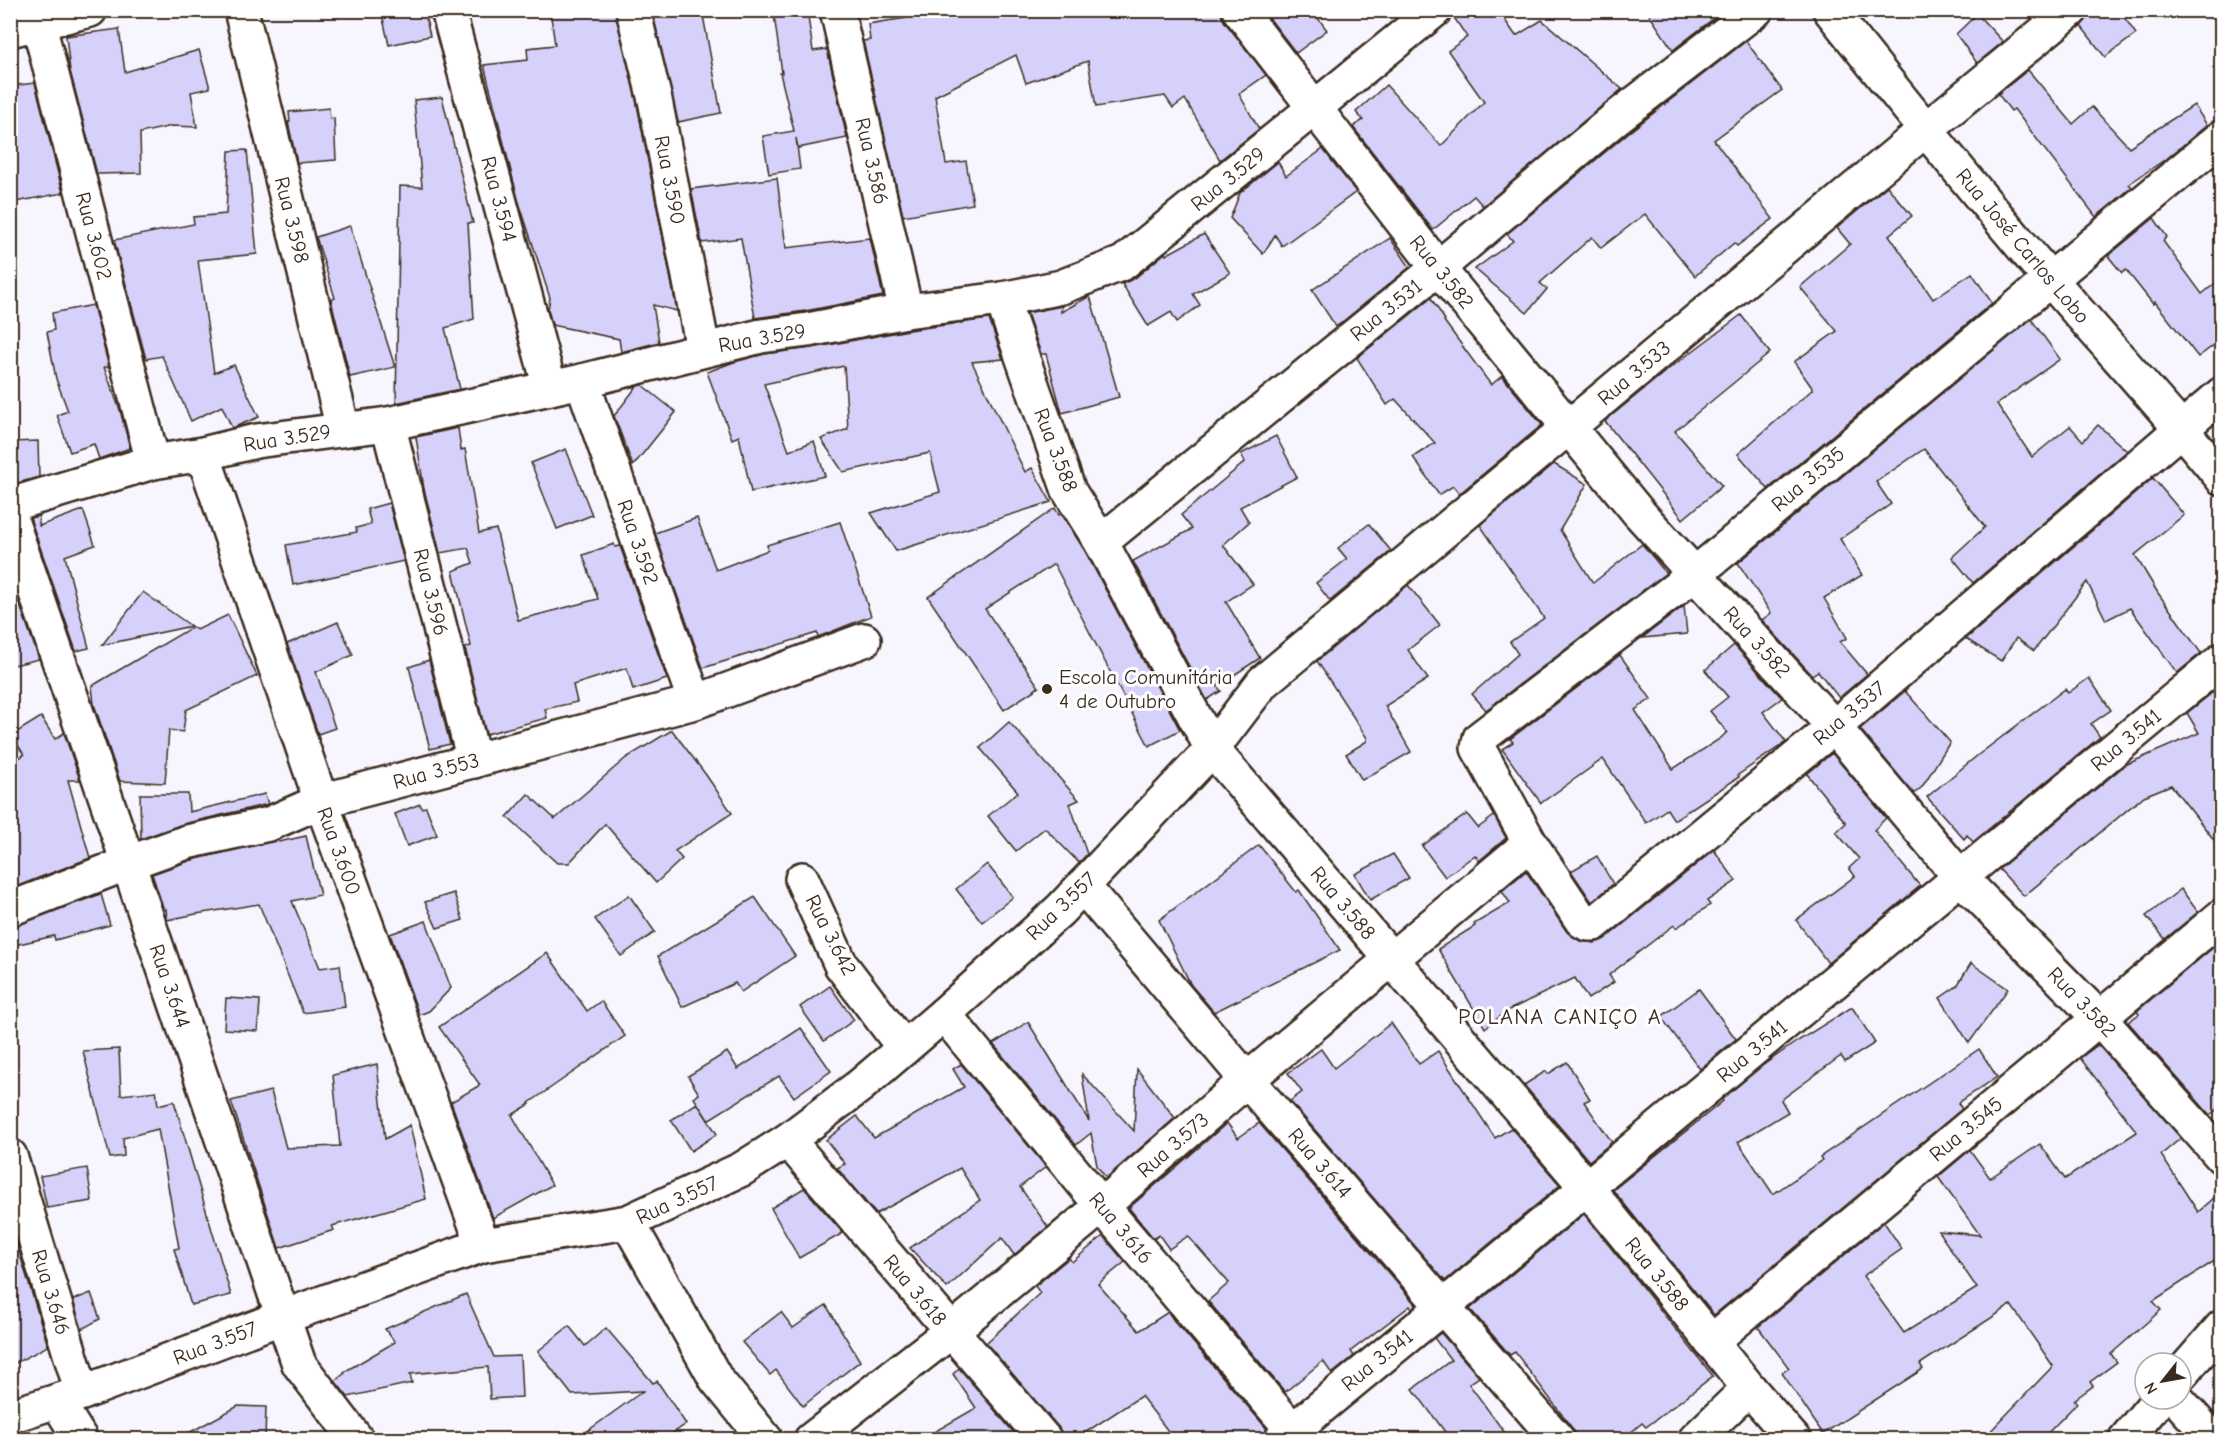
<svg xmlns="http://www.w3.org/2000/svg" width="2232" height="1450" font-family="'Comic Neue',sans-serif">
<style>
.building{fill:#d5d1fa;stroke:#3b2a1e;stroke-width:1.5}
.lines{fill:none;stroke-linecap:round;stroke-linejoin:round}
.minor-casing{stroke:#3b2a1e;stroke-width:38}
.minor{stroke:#fff;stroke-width:33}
.poi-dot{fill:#3b2a1e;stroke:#fff;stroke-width:2}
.labels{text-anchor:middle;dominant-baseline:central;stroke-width:6;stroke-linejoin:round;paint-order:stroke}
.street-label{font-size:21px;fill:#3b2a1e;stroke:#fff}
.poi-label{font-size:21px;fill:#3b2a1e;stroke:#fff;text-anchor:start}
.neighbourhood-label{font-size:22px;letter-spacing:1.5px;fill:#3b2a1e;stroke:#fff}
</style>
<rect width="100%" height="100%" fill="#f7f6fe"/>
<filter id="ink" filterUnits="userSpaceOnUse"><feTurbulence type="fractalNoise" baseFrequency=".0167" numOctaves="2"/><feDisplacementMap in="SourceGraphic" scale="12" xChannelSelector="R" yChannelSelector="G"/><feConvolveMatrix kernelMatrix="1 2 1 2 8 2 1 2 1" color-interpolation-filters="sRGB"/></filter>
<g filter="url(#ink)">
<!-- building -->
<g class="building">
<polygon points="381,10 424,10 430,36 389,45"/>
<polygon points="550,10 615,10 637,104 677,311 653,305 659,342 621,352 619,339 552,325 548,309 550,298 518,199 484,65 528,60 527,48 555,45"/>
<polygon points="652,10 702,10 721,113 678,122"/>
<polygon points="807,10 813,51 827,49 847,138 798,148 796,138 800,169 769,174 763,136 794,131 780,73 782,73 774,15"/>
<polygon points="905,10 1221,10 1224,21 1266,75 1239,94 1259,129 1220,160 1185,99 1173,108 1165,96 1096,107 1088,61 1026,83 1016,55 935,96 946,164 966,161 973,204 903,216 863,41 870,40 868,24 906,18"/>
<polygon points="1263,10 1312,10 1327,30 1296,53"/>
<polygon points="1453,10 1498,10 1516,36 1542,20 1622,89 1483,206 1474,196 1433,230 1353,127 1363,120 1356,112 1386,85 1441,146 1484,102 1448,51 1467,37 1453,16"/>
<polygon points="1646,10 1715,10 1718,15 1673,50"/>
<polygon points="2089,10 2119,10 2136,34 2105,57 2081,26 2088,17"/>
<polygon points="1977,14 2003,42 1977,63 1956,34"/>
<polygon points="119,29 125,72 199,50 210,88 191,92 197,127 172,126 140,133 141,173 97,174 70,71 66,36"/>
<polygon points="1746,41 1782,90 1714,140 1773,219 1737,246 1734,243 1695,276 1645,214 1601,248 1592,237 1540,283 1547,289 1527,313 1475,269 1513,241 1507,234 1628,133"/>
<polygon points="2028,70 2073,124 2092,107 2129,147 2194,105 2207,125 2170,156 2129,184 2132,187 2096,217 2014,109 2011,111 1998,94"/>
<polygon points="35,83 63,193 10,203 10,86"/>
<polygon points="442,97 473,223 468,223 474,319 445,328 460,389 396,403 400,186 422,187 414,100"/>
<polygon points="329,108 330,119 334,118 336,160 297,163 288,122 290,122 289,112"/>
<polygon points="1323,149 1356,192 1282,246 1275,235 1263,254 1230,218 1240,193 1278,162 1286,176"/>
<polygon points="247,150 257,254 198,260 214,373 234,365 259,417 232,428 222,406 191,421 162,356 146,359 114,240 194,224 193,217 226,214 229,151"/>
<polygon points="777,178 786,248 870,238 883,296 805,311 755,318 741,238 702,243 691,189"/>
<polygon points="1887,186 1912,216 1889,235 1933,299 1972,273 1992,303 1768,489 1738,454 1813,389 1794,362 1837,331 1800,287 1850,244 1837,228"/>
<polygon points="2154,218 2167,237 2163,241 2202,294 2222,278 2222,339 2198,357 2155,302 2153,304 2126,270 2122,273 2108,256"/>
<polygon points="350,226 395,367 350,377 331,300 335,298 316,237"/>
<polygon points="1204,234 1230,273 1193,294 1200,305 1177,322 1171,312 1148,326 1122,284 1135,278 1165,253 1166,255"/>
<polygon points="1390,238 1410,267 1336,327 1312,290"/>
<polygon points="1090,296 1119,397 1062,413 1046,354 1041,354 1027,313 1062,306 1061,312"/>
<polygon points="1431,298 1445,320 1444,321 1491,385 1502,376 1542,425 1459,494 1453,486 1439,495 1413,457 1435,443 1395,399 1387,405 1357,358"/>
<polygon points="93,305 109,367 104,367 120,410 130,448 99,459 94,444 70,452 57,415 68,411 56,379 47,332 54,330 52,313"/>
<polygon points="1741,315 1770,353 1675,431 1722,486 1683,519 1605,421 1666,371"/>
<polygon points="989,319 1003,359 972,362 1025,472 1032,468 1051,502 896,551 871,513 940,492 930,453 843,472 821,439 848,429 844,366 764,384 789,451 814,441 825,476 751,492 739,436 732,439 707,372 734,362 764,354 812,348 909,330"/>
<polygon points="2031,319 2060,359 1997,404 2032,457 2070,426 2083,441 2098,425 2127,451 1973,583 1952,557 1985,527 1924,449 1876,482 1891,504 1840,539 1862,575 1824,598 1847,638 1840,642 1867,674 1839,698 1818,671 1812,675 1762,620 1771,613 1738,563"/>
<polygon points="642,385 676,412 633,466 614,416 637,386"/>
<polygon points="458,428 461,450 465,449 479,533 496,529 518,620 598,599 583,555 614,544 615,547 620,546 667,679 633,690 627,668 573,685 577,702 545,709 547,718 486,734 465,648 471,646 453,571 473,563 468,548 440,553 424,489 416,437"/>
<polygon points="1276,436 1297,477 1240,507 1249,522 1223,545 1253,584 1226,602 1260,658 1217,686 1221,691 1207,700 1133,561 1192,529 1181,515 1245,462 1241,454"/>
<polygon points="38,441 39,477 10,485 10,442"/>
<polygon points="566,449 592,515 557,529 531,463"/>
<polygon points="1554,464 1587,484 1560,530 1593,583 1642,544 1666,573 1486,710 1472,694 1518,654 1510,642 1544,618 1480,525"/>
<polygon points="2153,478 2184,515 2135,555 2158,593 2201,653 2177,673 2130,608 2106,620 2087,582 2034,651 2016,638 2001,661 1966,639"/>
<polygon points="389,503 404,561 293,585 286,545 357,532 356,528 371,524 367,509"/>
<polygon points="1055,508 1059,515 1061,513 1085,551 1180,730 1149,746 1054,564 985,609 1039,687 1004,710 928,597"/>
<polygon points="83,510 95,545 65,556 89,648 76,651 30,518 39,516 39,526"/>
<polygon points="697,518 716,570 768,550 767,545 840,522 871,616 818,637 817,633 703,668 655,533"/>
<polygon points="1369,524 1391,551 1330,601 1316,583 1347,559 1338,548"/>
<polygon points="10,577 39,659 10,666"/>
<polygon points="1408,585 1440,625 1408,650 1428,679 1385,706 1411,752 1362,780 1346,754 1367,741 1367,738 1317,661"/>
<polygon points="143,592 191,626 102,645"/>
<polygon points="1684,606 1687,634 1642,638"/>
<polygon points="228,615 257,676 186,710 183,732 169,730 165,783 120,781 94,704 92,686 192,627 197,630"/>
<polygon points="338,622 353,655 316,672 335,728 318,734 287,644"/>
<polygon points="1734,645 1782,698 1763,712 1786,742 1738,775 1739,777 1674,820 1667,809 1646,823 1603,759 1541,803 1502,749 1513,742 1510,739 1620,655 1651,699 1635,710 1673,769 1721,738 1727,732 1710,711 1728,697 1705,670"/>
<polygon points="429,660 450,744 430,749 409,667"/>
<polygon points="2089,678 2111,710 2091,724 2100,737 1973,842 1967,835 1964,839 1927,797 1978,755 2065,689 2068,693"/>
<polygon points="2222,685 2222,850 2171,785 2144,796 2024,896 1999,869 2125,765 2199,733 2187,713"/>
<polygon points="1905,691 1950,742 1922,787 1914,794 1860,729"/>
<polygon points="41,717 55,739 64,733 80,780 68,780 90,858 10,889 10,763 24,755 12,735"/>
<polygon points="1009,722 1079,800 1070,804 1087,854 1079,863 1045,828 1016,851 988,816 1018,792 980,748"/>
<polygon points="672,730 706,775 732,813 675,851 682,859 656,883 605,824 569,863 557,863 507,817 528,794 555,819 626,758"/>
<polygon points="1832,753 1886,818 1874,830 1920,886 1828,963 1796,920 1855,876 1849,868 1859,859 1836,832 1846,823 1807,774"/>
<polygon points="140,794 188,794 189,812 265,794 268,804 183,824 141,839"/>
<polygon points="420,804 422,808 426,807 437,835 407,846 395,814"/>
<polygon points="1467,814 1478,828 1494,816 1506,838 1479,861 1475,855 1445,877 1422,846"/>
<polygon points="306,836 320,895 292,901 320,968 340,965 345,1007 303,1013 259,904 196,914 167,920 166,909 164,910 152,874 192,860 278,840 279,842"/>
<polygon points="1259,845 1296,892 1299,890 1340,950 1214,1012 1191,985 1159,920"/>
<polygon points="1714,850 1736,881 1707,901 1710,905 1676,928 1674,925 1609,975 1614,982 1588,999 1575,978 1509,1010 1485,1028 1438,949 1475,926 1474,924 1510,903 1502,891 1526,871 1567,932 1580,941 1595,943 1606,938"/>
<polygon points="1393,854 1409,878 1370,900 1355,874"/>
<polygon points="1597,856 1613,884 1592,902 1571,871"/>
<polygon points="987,864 1013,897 982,922 956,889"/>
<polygon points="2181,889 2198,912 2165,939 2146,916"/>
<polygon points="454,893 463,920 437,928 425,902"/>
<polygon points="101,894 110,925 55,940 54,936 10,946 10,927"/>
<polygon points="629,895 655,932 621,956 595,919"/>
<polygon points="755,897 795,956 741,992 735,983 682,1007 658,956"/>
<polygon points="426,921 451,988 429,1011 419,1015 390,934"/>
<polygon points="2220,942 2222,1105 2210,1115 2128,1022 2139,1014 2137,1011"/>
<polygon points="547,953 587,1011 601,1001 625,1036 529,1103 530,1104 512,1115 552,1185 493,1218 451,1102 480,1085 439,1027"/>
<polygon points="1971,963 2008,989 1969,1043 1940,998 1957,986"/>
<polygon points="830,986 854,1020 824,1041 800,1007"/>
<polygon points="1699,989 1736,1039 1700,1069 1661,1017"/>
<polygon points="226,998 260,1000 258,1031 224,1029"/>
<polygon points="1852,1007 1875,1043 1845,1062 1841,1056 1781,1100 1788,1112 1738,1142 1773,1194 1822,1160 1820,1157 1979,1049 1997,1077 1958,1103 1962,1109 1714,1315 1613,1190 1723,1101 1722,1099 1762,1066 1796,1042"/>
<polygon points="1028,1022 1089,1121 1082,1074 1134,1131 1137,1069 1175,1118 1106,1178 1097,1166 1091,1133 1076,1145 993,1044"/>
<polygon points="1391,1023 1419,1064 1438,1051 1495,1138 1511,1128 1560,1185 1445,1281 1290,1101 1302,1092 1288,1073 1321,1049 1334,1068"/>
<polygon points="801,1028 831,1071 794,1097 779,1076 708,1120 694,1098 699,1094 688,1076 727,1052 738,1069"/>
<polygon points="2098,1045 2181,1138 2161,1155 2198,1212 2222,1191 2222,1256 2153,1301 2161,1310 2111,1354 2117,1362 2090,1382 2093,1386 2074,1400 2077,1403 2041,1440 1982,1440 2053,1366 2011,1305 1920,1364 1923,1369 1823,1434 1782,1373 1789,1368 1758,1327 1884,1222 1902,1249 1863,1276 1904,1333 1977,1288 1938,1231 1980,1235 1938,1177 1970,1150 1990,1178 2040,1144 2065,1179 2137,1132 2080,1058"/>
<polygon points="119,1049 121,1095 156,1091 158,1105 174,1101 231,1295 191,1305 174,1249 179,1248 158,1129 123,1138 124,1156 110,1158 83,1051"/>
<polygon points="1567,1062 1590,1099 1584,1102 1612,1142 1589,1161 1524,1085 1546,1071 1548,1074"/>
<polygon points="377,1064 385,1139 410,1125 426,1199 332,1226 334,1230 279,1248 231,1101 271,1091 286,1148 340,1146 333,1075"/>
<polygon points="961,1064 1046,1167 1020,1187 1048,1227 1014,1255 1002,1238 947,1288 910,1248 980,1200 960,1168 876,1214 837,1168 845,1164 826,1140 857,1116 874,1138 964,1087 953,1069"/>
<polygon points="697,1103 717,1134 691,1151 671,1120"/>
<polygon points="1227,1123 1238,1138 1259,1123 1416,1305 1412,1308 1410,1306 1351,1351 1354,1356 1332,1374 1323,1361 1285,1392 1208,1301 1229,1283 1188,1236 1169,1249 1159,1235 1154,1239 1129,1208"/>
<polygon points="87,1168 92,1201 47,1208 40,1176"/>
<polygon points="804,1188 843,1233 799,1258 771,1208"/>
<polygon points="1584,1214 1713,1376 1646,1427 1642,1423 1622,1440 1576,1440 1572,1428 1515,1352 1510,1355 1470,1309"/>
<polygon points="10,1222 48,1346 10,1366"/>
<polygon points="1103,1236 1125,1262 1098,1284 1139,1331 1168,1312 1179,1328 1180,1327 1267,1429 1263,1440 1175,1440 1141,1396 1074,1440 1063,1440 1059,1428 986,1343 1040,1293 1035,1286 1069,1258 1072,1262"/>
<polygon points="91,1293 100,1319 82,1329 73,1300"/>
<polygon points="466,1294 494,1357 520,1356 522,1397 490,1399 488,1367 410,1374 412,1383 348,1397 335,1381 345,1373 344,1372 395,1342 385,1329"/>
<polygon points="826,1305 860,1361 803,1406 776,1370 770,1375 742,1342 781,1312 793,1328"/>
<polygon points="569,1326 585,1346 606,1328 653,1383 657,1381 686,1424 663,1440 575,1440 643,1391 572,1395 538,1351"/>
<polygon points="1441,1333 1479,1377 1469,1384 1510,1440 1451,1440 1413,1389 1451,1360 1434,1338"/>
<polygon points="959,1368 1020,1440 920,1440 976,1408 953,1374"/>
<polygon points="238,1406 266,1407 265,1440 176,1440"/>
</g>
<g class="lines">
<!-- minor casing -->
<g class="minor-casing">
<g id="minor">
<polyline points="35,10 153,462"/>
<polyline points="241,10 343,429"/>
<polyline points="448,10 550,388"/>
<polyline points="633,10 655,100 703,349"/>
<polyline points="837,10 906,311"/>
<polyline points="1239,10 1438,268 1639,513 1834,727 1961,878 2099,1018 2222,1157"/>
<path d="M1830,10c72,91 144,180 219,268 57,67 117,131 173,200"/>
<polyline points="10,30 90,10"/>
<polyline points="2222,137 1695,574 1480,738 1478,748 1530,843 1582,921 1588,924 1594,924 1834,727 2222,394"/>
<polyline points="1002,299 1069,491 1101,542 1212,749 1587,1188 1749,1388 1794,1440"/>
<polyline points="582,381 695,702"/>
<polyline points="388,424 474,761"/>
<polyline points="203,454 321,801 483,1245"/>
<polyline points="10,505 153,462 203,454 256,441 388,424 582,381 761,336 808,330 906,311 1002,299 1061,287 1123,263 1435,10"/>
<polyline points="10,517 299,1364 357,1440"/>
<polyline points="1101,542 1438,268 1616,118 1756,10"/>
<polyline points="802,879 841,965 904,1048"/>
<polyline points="1083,886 1247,1080 1558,1440"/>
<polyline points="10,909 128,863 187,842 269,824 321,801 695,702 864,640"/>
<polyline points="944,1014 1102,1206 1301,1440"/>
<polyline points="788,1140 1045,1440"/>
<polyline points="10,1156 82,1393"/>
<polyline points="628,1222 716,1379 766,1440"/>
<polyline points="1711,1342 2222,916"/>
<polyline points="2181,1374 2222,1327"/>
<polyline points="2177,1399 2214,1440"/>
<polyline points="57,1401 81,1440"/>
<polyline points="10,1416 82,1393 283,1317 483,1245 628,1222 742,1169 788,1140 861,1085 944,1014 1060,910 1212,749 1263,682 1925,130 2071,10"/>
<polyline points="811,1440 950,1332 1102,1206 1247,1080 1530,843"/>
<polyline points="1281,1440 1444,1306 2222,660"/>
<polyline points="1695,1440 1749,1388"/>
<polyline points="2125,1440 2159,1399"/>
</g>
</g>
<!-- minor -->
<use href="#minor" class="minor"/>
</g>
</g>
<!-- markers -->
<circle class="poi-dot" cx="1047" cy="689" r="6"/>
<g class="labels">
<!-- street labels -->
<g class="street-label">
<text transform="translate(872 161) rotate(77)">Rua 3.586</text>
<text transform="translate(1228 179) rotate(-39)">Rua 3.529</text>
<text transform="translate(670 180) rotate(79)">Rua 3.590</text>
<text transform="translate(499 199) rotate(75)">Rua 3.594</text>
<text transform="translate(292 220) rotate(76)">Rua 3.598</text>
<text transform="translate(94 236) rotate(75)">Rua 3.602</text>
<text transform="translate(2023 246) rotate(50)">Rua José Carlos Lobo</text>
<text transform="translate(1442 272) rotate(51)">Rua 3.582</text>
<text transform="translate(1386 310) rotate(-39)">Rua 3.531</text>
<text transform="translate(762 338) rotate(-10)">Rua 3.529</text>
<text transform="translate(1634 373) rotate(-40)">Rua 3.533</text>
<text transform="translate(287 438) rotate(-9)">Rua 3.529</text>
<text transform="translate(1056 450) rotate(69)">Rua 3.588</text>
<text transform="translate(1808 479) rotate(-40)">Rua 3.535</text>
<text transform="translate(638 542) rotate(71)">Rua 3.592</text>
<text transform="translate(431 592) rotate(76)">Rua 3.596</text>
<text transform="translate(1757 642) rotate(48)">Rua 3.582</text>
<text transform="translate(1849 713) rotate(-40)">Rua 3.537</text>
<text transform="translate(2126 740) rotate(-40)">Rua 3.541</text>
<text transform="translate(436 771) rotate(-15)">Rua 3.553</text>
<text transform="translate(339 851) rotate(70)">Rua 3.600</text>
<text transform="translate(1343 903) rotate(50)">Rua 3.588</text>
<text transform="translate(1061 906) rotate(-44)">Rua 3.557</text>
<text transform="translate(831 935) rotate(63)">Rua 3.642</text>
<text transform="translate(170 986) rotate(71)">Rua 3.644</text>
<text transform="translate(2082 1002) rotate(46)">Rua 3.582</text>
<text transform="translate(1752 1051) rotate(-40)">Rua 3.541</text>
<text transform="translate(1966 1129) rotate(-40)">Rua 3.545</text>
<text transform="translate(1173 1145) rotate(-41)">Rua 3.573</text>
<text transform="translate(1320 1163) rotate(49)">Rua 3.614</text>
<text transform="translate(677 1200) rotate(-25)">Rua 3.557</text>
<text transform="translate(1121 1228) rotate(50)">Rua 3.616</text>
<text transform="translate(1657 1274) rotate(51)">Rua 3.588</text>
<text transform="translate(915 1290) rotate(50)">Rua 3.618</text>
<text transform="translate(51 1292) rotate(73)">Rua 3.646</text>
<text transform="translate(215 1343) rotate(-21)">Rua 3.557</text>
<text transform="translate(1377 1360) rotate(-39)">Rua 3.541</text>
</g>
<!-- poi labels -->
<g class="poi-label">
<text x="1059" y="677">Escola Comunitária<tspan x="1059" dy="24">4 de Outubro</tspan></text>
</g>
<!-- neighbourhood labels -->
<g class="neighbourhood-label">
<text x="1560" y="1017">POLANA CANIÇO A</text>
</g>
</g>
<!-- margin -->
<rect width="2232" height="1450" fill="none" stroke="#fff" stroke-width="36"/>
<rect x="18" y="18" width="2196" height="1414" fill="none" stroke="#3b2a1e" stroke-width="2" filter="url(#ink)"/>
<!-- north arrow -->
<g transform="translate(2163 1381) rotate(239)"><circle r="28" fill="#ffffff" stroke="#b1aaa5" stroke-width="1.5"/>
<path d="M0-4.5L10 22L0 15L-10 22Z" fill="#3b2a1e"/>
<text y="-9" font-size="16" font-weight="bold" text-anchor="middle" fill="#3b2a1e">N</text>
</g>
</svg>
